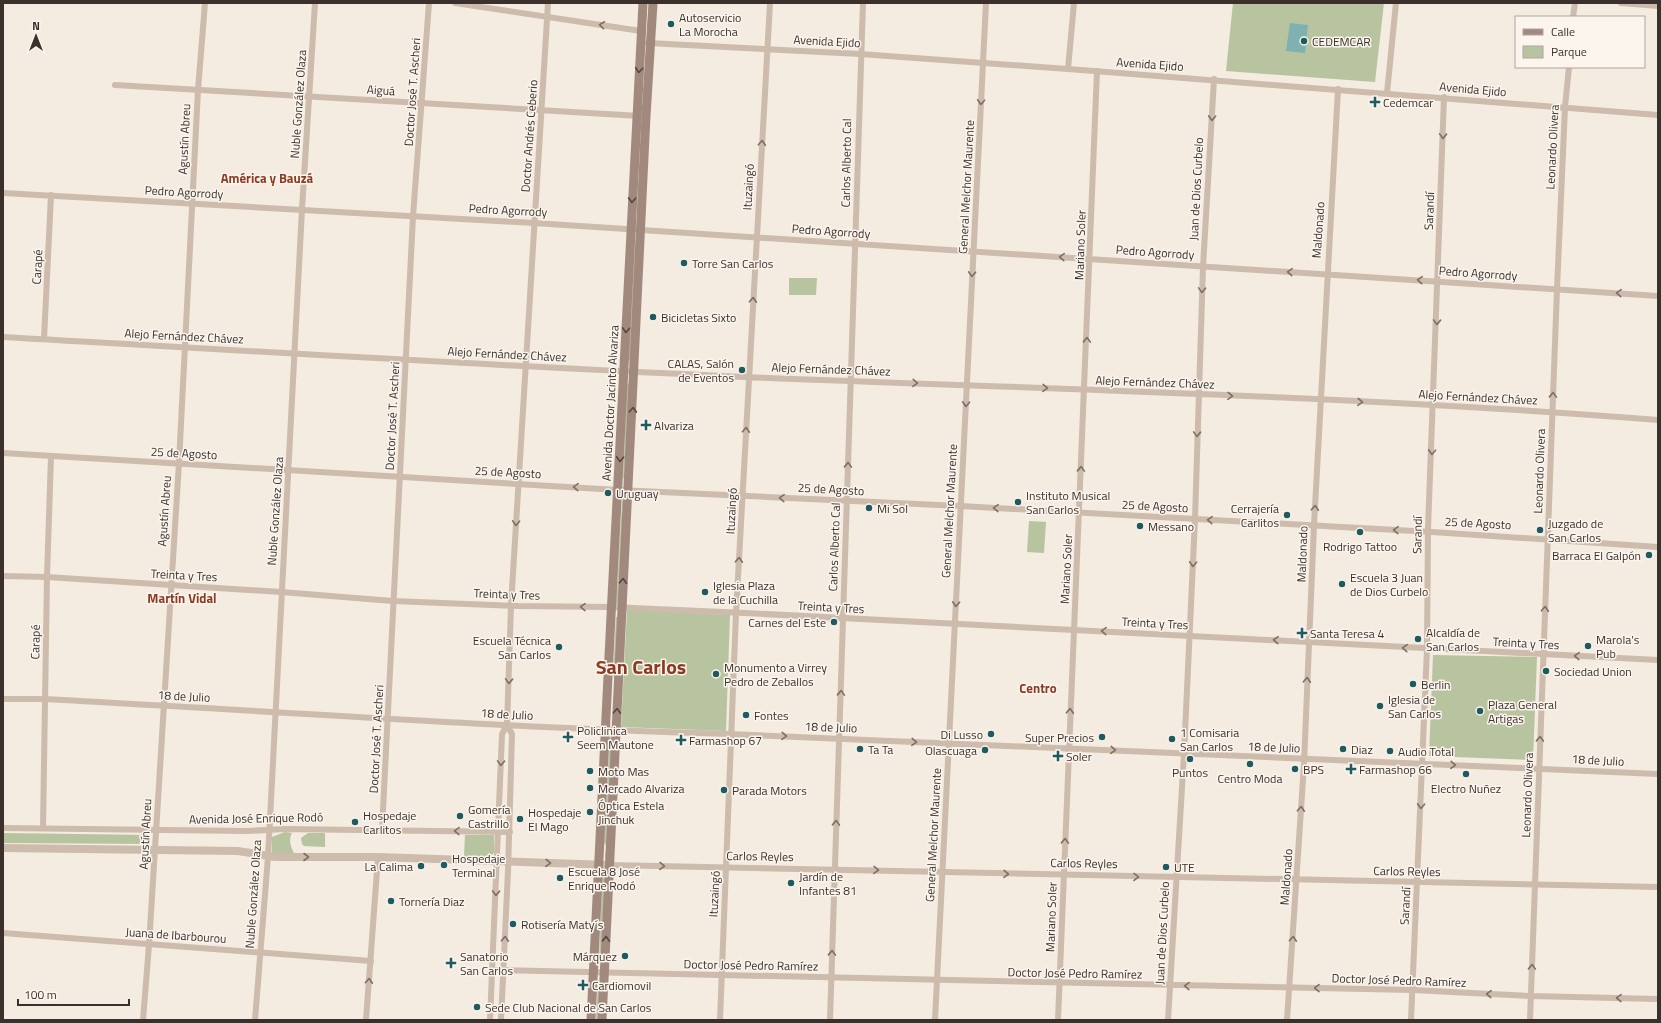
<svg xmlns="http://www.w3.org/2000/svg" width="1661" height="1023" font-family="'Titillium Web',sans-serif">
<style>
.green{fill:#b8c4a0}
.water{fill:#7fb0b2}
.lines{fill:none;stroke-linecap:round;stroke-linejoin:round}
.minor{stroke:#cdbbac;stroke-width:6}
.tertiary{stroke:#cdbbac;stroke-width:8}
.secondary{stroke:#a18a7d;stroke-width:9}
.oneway{stroke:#7d6f65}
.oneway2{stroke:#544640}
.poi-dot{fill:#1f5a5e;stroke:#fbf5ee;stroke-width:1.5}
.labels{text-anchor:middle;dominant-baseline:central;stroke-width:3;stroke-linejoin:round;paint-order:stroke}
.poi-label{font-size:12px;fill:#3b302b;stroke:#fbf5ee;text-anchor:start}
.street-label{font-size:12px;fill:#3b302b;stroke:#fbf5ee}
.neighbourhood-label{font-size:13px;font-weight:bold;fill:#8c3b22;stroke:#fbf5ee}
.town-label{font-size:20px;font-weight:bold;fill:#8c3b22;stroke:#fbf5ee}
</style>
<rect width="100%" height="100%" fill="#f4ebe1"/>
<!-- green -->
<g class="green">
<polygon points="1233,3 1384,3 1375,82 1226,71"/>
<polygon points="635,241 636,241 630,361 628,360"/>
<polygon points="789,278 817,278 816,295 789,295"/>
<polygon points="629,383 624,479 623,477 627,384"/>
<polygon points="623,501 620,604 615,604 615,590 617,589 622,502"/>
<polygon points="1029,521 1046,522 1044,553 1027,552"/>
<polygon points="627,610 730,615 726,731 621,727"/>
<polygon points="616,617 619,617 615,679 613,675"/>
<polygon points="1433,655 1537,657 1533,760 1429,756"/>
<polygon points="612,736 607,857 605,858 606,846 604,842 609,752 607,750 609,737"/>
<path d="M285,832l7,1c-4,7 -1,15 3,22l-23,-2v-16z"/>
<polygon points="3,833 148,835 150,836 150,842 148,844 3,843"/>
<polygon points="308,833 325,833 325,847 304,846 302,844 301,838"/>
<polygon points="465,835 494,835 494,853 489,857 464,856"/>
<polygon points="601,868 606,868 600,964 599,963 602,881 601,879"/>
<polygon points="599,980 599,1020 596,1020 598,981"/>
</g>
<!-- water -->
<polygon class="water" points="1290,23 1308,25 1305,53 1286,51"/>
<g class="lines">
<!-- minor -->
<g class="minor">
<polyline points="455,3 641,31"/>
<polyline points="1621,3 1658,6"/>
<polyline points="1573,17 1575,3"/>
<polyline points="648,43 860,54 1068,69 1658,115"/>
<polyline points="1068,69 1074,3"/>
<polyline points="115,85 640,116"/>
<polyline points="1387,93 1396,3"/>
<polyline points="3,193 534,223 1658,296"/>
<path d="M3,337c247,14 493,29 740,40 305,12 611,19 915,43"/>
<polyline points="44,339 51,195"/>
<polyline points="3,453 618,490 960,506 1432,532 1658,547"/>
<polyline points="3,576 47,577 281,592 393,601 518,606 611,607 745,613 1658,660"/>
<path d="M3,699h41c229,12 457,29 686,35l928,40"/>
<polyline points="3,828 247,831 284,829 510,832"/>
<polyline points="43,828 47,577 51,456"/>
<polyline points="382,830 413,216 429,3"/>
<polyline points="609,865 1658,887"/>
<polyline points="3,933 371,961"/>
<polyline points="492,970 1412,990 1531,996 1658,999"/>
<polyline points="143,1020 149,945 179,463 198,90 205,3"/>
<polyline points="255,1020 268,857 302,209 315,3"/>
<polyline points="366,1020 378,857"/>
<polyline points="490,1020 502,734 507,725 511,606 548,3"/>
<polyline points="501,1020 508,871 512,734 507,725"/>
<polyline points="720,1020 736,613 770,3"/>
<polyline points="830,1020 863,3"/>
<polyline points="935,1020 986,3"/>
<polyline points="1058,1020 1097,71"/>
<polyline points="1168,1020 1184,754 1195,519 1203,267 1214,79"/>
<polyline points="1287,1020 1304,764 1314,525 1338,89"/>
<polyline points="1411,1020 1427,649 1428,529 1444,97"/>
<polyline points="1530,1020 1557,289 1565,107 1569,67"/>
</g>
<!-- tertiary -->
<polyline class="tertiary" points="3,848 238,851 275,857 378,857 609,865"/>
<!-- secondary -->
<g class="secondary">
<polyline points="591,1020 611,616 643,3"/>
<polyline points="602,1020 646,116 653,3"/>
</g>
</g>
<!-- one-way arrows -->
<defs><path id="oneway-chevron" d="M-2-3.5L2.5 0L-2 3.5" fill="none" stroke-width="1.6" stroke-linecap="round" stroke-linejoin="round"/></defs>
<g class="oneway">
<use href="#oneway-chevron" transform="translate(602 25) rotate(-172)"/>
<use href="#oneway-chevron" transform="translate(981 102) rotate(93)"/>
<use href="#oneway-chevron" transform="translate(1212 118) rotate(93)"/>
<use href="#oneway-chevron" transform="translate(1443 136) rotate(92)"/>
<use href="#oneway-chevron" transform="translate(762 143) rotate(-87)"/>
<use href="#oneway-chevron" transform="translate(1062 257) rotate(-176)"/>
<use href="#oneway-chevron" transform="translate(1290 272) rotate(-176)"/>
<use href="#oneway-chevron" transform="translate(972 274) rotate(93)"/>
<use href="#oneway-chevron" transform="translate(1420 280) rotate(-176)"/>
<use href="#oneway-chevron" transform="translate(1202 290) rotate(92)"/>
<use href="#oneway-chevron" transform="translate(1619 293) rotate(-176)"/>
<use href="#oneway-chevron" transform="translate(753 300) rotate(-87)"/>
<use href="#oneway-chevron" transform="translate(1437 322) rotate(92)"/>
<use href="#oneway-chevron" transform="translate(1087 340) rotate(-88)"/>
<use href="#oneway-chevron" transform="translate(915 383) rotate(2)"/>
<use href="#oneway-chevron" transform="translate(1045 388) rotate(2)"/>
<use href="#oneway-chevron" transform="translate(1553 395) rotate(-88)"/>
<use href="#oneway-chevron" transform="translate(1230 396) rotate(3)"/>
<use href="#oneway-chevron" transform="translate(1360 402) rotate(3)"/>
<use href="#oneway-chevron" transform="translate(966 404) rotate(93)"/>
<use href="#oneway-chevron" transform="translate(746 430) rotate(-87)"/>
<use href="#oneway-chevron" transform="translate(1197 434) rotate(92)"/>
<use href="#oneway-chevron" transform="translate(1432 452) rotate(93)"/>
<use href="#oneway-chevron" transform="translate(848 465) rotate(-88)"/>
<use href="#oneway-chevron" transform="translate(1081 469) rotate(-88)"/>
<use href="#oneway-chevron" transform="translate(576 487) rotate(-177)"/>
<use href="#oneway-chevron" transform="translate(782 498) rotate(-177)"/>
<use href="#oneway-chevron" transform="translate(996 508) rotate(-177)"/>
<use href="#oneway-chevron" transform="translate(1315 508) rotate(-87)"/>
<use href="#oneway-chevron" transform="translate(1210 520) rotate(-177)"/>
<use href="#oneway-chevron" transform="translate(516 523) rotate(93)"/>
<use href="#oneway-chevron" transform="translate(1396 530) rotate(-177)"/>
<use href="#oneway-chevron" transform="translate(739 560) rotate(-87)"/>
<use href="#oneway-chevron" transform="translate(1193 564) rotate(93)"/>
<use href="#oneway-chevron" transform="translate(956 604) rotate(93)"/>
<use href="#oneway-chevron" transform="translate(583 607) rotate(-179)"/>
<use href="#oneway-chevron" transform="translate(1545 609) rotate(-87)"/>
<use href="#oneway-chevron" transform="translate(1104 631) rotate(-177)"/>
<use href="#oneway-chevron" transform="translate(1276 640) rotate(-177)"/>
<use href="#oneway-chevron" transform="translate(1405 648) rotate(-176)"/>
<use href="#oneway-chevron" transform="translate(1577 656) rotate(-177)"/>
<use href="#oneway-chevron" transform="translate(1307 680) rotate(-87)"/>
<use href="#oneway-chevron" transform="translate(509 681) rotate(92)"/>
<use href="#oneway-chevron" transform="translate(841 693) rotate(-88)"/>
<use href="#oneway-chevron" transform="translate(1070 711) rotate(-87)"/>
<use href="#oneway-chevron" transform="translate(784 736) rotate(3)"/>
<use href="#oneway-chevron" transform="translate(1540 739) rotate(-88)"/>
<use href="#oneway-chevron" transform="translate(914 742) rotate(2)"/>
<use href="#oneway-chevron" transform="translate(1113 750) rotate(3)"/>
<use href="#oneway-chevron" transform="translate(501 763) rotate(92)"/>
<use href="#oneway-chevron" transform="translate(1453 765) rotate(2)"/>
<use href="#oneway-chevron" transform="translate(1421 806) rotate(93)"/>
<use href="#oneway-chevron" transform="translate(1301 809) rotate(-87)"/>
<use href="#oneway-chevron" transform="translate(836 823) rotate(-88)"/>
<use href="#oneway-chevron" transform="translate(457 831) rotate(-179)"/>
<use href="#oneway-chevron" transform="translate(1065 841) rotate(-88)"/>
<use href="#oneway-chevron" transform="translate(306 857)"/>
<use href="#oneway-chevron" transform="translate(548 863) rotate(2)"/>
<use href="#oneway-chevron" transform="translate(662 866) rotate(1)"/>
<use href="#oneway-chevron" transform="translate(876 870) rotate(1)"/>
<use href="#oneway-chevron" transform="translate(1006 874) rotate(1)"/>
<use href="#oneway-chevron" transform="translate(1136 877) rotate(1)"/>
<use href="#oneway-chevron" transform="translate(496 893) rotate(92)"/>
<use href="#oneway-chevron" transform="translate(505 939) rotate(-87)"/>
<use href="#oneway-chevron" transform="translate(1293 939) rotate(-86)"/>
<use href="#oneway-chevron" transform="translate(832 953) rotate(-88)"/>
<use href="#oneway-chevron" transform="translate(1532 967) rotate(-88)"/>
<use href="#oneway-chevron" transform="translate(369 981) rotate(-86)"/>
<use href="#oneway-chevron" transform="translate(1187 986) rotate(-179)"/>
<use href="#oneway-chevron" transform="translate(1317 988) rotate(-179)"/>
<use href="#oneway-chevron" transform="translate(1489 994) rotate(-177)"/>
<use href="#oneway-chevron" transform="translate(1619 998) rotate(-179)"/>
</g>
<g class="oneway2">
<use href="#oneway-chevron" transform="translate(639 70) rotate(94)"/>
<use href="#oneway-chevron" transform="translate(632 200) rotate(93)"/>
<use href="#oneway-chevron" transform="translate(626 330) rotate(93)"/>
<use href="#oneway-chevron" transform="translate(633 410) rotate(-87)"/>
<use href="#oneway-chevron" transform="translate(620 459) rotate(93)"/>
<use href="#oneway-chevron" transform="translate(623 581) rotate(-87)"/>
<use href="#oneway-chevron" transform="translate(617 711) rotate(-87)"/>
<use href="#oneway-chevron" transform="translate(606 939) rotate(-88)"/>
</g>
<!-- markers -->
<g class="poi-dot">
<circle cx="671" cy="24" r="4"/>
<circle cx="1304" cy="41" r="4"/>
<path d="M1373 96h4v4h4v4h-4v4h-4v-4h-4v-4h4z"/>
<circle cx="684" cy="263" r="4"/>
<circle cx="653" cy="317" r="4"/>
<circle cx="742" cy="370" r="4"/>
<path d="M644 419h4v4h4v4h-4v4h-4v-4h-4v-4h4z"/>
<circle cx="608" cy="493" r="4"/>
<circle cx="1018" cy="502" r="4"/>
<circle cx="869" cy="508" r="4"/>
<circle cx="1287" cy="515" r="4"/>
<circle cx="1140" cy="526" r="4"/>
<circle cx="1540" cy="530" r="4"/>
<circle cx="1360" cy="532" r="4"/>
<circle cx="1649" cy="555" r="4"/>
<circle cx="1342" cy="584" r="4"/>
<circle cx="705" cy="592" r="4"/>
<circle cx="834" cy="622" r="4"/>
<path d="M1300 627h4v4h4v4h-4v4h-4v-4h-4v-4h4z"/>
<circle cx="1418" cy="639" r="4"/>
<circle cx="1588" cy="646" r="4"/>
<circle cx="559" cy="647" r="4"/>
<circle cx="1546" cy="671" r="4"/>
<circle cx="716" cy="674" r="4"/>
<circle cx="1413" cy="684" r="4"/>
<circle cx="1380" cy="706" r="4"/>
<circle cx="1480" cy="711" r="4"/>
<circle cx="746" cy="715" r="4"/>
<circle cx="991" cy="734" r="4"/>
<path d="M566 731h4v4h4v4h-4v4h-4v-4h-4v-4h4z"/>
<circle cx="1102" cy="737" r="4"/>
<circle cx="1172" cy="739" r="4"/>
<path d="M679 734h4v4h4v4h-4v4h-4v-4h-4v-4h4z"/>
<circle cx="860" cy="749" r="4"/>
<circle cx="1343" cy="749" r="4"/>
<circle cx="985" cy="750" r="4"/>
<circle cx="1390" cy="751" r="4"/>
<path d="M1056 750h4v4h4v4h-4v4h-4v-4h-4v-4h4z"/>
<circle cx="1190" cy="759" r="4"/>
<circle cx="1250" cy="764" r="4"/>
<circle cx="1295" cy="769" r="4"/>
<path d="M1349 763h4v4h4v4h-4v4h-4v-4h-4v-4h4z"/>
<circle cx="590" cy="771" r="4"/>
<circle cx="1466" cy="774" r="4"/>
<circle cx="590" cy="788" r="4"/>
<circle cx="724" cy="790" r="4"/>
<circle cx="590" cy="812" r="4"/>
<circle cx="460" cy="816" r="4"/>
<circle cx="520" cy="819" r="4"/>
<circle cx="355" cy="822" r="4"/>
<circle cx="444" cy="865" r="4"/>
<circle cx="421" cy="866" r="4"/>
<circle cx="1166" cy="867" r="4"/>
<circle cx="560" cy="878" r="4"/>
<circle cx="791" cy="883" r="4"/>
<circle cx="391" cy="901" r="4"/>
<circle cx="513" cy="924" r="4"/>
<circle cx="625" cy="956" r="4"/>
<path d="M449 957h4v4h4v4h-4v4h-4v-4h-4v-4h4z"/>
<path d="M581 979h4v4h4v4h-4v4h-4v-4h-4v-4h4z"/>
<circle cx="477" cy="1007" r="4"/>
</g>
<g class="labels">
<!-- poi labels -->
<g class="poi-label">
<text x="679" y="17">Autoservicio<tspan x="679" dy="14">La Morocha</tspan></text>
<text x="1312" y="41">CEDEMCAR</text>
<text x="1383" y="102">Cedemcar</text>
<text x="692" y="263">Torre San Carlos</text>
<text x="661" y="317">Bicicletas Sixto</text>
<text x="734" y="363" text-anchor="end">CALAS, Salón<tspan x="734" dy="14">de Eventos</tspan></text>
<text x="654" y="425">Alvariza</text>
<text x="616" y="493">Uruguay</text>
<text x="1026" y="495">Instituto Musical<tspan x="1026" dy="14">San Carlos</tspan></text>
<text x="877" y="508">Mi Sol</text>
<text x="1279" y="508" text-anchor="end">Cerrajería<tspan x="1279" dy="14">Carlitos</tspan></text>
<text x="1548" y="523">Juzgado de<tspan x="1548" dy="14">San Carlos</tspan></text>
<text x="1148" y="526">Messano</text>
<text x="1360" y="546" text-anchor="middle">Rodrigo Tattoo</text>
<text x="1641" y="555" text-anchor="end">Barraca El Galpón</text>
<text x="1350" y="577">Escuela 3 Juan<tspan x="1350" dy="14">de Dios Curbelo</tspan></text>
<text x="713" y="585">Iglesia Plaza<tspan x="713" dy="14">de la Cuchilla</tspan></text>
<text x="826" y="622" text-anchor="end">Carnes del Este</text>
<text x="1426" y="632">Alcaldía de<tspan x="1426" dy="14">San Carlos</tspan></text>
<text x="1310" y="633">Santa Teresa 4</text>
<text x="1596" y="639">Marola's<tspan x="1596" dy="14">Pub</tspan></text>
<text x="551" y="640" text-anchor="end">Escuela Técnica<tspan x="551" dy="14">San Carlos</tspan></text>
<text x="724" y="667">Monumento a Virrey<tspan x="724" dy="14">Pedro de Zeballos</tspan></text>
<text x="1554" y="671">Sociedad Union</text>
<text x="1421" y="684">Berlin</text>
<text x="1388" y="699">Iglesia de<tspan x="1388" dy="14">San Carlos</tspan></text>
<text x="1488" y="704">Plaza General<tspan x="1488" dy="14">Artigas</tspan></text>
<text x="754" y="715">Fontes</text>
<text x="577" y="730">Policlinica<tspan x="577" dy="14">Seem Mautone</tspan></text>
<text x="1180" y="732">1 Comisaria<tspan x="1180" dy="14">San Carlos</tspan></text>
<text x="983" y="734" text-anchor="end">Di Lusso</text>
<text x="1094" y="737" text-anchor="end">Super Precios</text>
<text x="689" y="740">Farmashop 67</text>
<text x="868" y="749">Ta Ta</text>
<text x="1351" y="749">Diaz</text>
<text x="977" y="750" text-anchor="end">Olascuaga</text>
<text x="1398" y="751">Audio Total</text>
<text x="1066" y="756">Soler</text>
<text x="1303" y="769">BPS</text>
<text x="1359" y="769">Farmashop 66</text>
<text x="598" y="771">Moto Mas</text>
<text x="1190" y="772" text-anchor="middle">Puntos</text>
<text x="1250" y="778" text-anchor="middle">Centro Moda</text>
<text x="598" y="788">Mercado Alvariza</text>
<text x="1466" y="788" text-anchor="middle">Electro Nuñez</text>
<text x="732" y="790">Parada Motors</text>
<text x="598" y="805">Óptica Estela<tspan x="598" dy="14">Jinchuk</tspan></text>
<text x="468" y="809">Gomería<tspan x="468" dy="14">Castrillo</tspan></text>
<text x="528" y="812">Hospedaje<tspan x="528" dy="14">El Mago</tspan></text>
<text x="363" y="815">Hospedaje<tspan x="363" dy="14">Carlitos</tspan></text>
<text x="452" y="858">Hospedaje<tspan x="452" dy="14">Terminal</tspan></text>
<text x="413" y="866" text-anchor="end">La Calima</text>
<text x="1174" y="867">UTE</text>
<text x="568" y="871">Escuela 8 José<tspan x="568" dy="14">Enrique Rodó</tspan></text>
<text x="799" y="876">Jardín de<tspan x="799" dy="14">Infantes 81</tspan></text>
<text x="399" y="901">Tornería Diaz</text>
<text x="521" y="924">Rotisería Maty´s</text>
<text x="460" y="956">Sanatorio<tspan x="460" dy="14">San Carlos</tspan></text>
<text x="617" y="956" text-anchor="end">Márquez</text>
<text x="592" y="985">Cardiomovil</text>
<text x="485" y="1007">Sede Club Nacional de San Carlos</text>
</g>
<!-- street labels -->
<g class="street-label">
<text transform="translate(827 41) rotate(3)">Avenida Ejido</text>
<text transform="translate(1150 64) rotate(4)">Avenida Ejido</text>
<text transform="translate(1473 89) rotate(5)">Avenida Ejido</text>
<text transform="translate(381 90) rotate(4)">Aiguá</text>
<text transform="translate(412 92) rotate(-86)">Doctor José T. Ascheri</text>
<text transform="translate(298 104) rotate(-86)">Nuble González Olaza</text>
<text transform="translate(529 136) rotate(-86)">Doctor Andrés Ceberio</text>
<text transform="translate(184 139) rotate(-87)">Agustín Abreu</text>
<text transform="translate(1552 147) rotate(-87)">Leonardo Olivera</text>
<text transform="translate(846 163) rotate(-89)">Carlos Alberto Cal</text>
<text transform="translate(748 187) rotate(-87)">Ituzaingó</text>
<text transform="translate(966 187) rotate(-87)">General Melchor Maurente</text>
<text transform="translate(1196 189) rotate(-87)">Juan de Dios Curbelo</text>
<text transform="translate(184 192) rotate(3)">Pedro Agorrody</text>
<text transform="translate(508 210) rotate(3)">Pedro Agorrody</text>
<text transform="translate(1429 211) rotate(-88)">Sarandí</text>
<text transform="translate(1318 230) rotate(-86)">Maldonado</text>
<text transform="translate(831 231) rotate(4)">Pedro Agorrody</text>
<text transform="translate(1080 245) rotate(-88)">Mariano Soler</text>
<text transform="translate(1155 252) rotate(4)">Pedro Agorrody</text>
<text transform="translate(37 267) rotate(-87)">Carapé</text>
<text transform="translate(1478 273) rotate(4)">Pedro Agorrody</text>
<text transform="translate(184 336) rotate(3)">Alejo Fernández Chávez</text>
<text transform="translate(507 354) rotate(3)">Alejo Fernández Chávez</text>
<text transform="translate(831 369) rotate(2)">Alejo Fernández Chávez</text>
<text transform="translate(1155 382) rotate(2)">Alejo Fernández Chávez</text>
<text transform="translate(1478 397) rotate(3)">Alejo Fernández Chávez</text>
<text transform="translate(610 403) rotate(-87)">Avenida Doctor Jacinto Alvariza</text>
<text transform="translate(392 416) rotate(-87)">Doctor José T. Ascheri</text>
<text transform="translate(184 453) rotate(3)">25 de Agosto</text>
<text transform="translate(1539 471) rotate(-88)">Leonardo Olivera</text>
<text transform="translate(508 472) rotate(3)">25 de Agosto</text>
<text transform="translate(831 489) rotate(3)">25 de Agosto</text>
<text transform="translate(1155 506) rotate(3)">25 de Agosto</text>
<text transform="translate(164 511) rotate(-86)">Agustín Abreu</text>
<text transform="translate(275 511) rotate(-86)">Nuble González Olaza</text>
<text transform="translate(731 511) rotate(-87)">Ituzaingó</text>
<text transform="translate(949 511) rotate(-87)">General Melchor Maurente</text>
<text transform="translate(1478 523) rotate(3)">25 de Agosto</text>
<text transform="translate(1417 535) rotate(-89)">Sarandí</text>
<text transform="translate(834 547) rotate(-88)">Carlos Alberto Cal</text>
<text transform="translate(1302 554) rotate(-88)">Maldonado</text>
<text transform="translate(1066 569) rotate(-87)">Mariano Soler</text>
<text transform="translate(184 575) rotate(3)">Treinta y Tres</text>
<text transform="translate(507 594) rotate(2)">Treinta y Tres</text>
<text transform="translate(831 607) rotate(3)">Treinta y Tres</text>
<text transform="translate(1155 623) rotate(3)">Treinta y Tres</text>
<text transform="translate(35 642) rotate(-89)">Carapé</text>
<text transform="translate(1526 643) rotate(3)">Treinta y Tres</text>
<text transform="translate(184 696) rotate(3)">18 de Julio</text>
<text transform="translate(507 714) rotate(3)">18 de Julio</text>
<text transform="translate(831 727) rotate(2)">18 de Julio</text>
<text transform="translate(376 739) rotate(-87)">Doctor José T. Ascheri</text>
<text transform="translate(1274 747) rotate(2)">18 de Julio</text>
<text transform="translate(1598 760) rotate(3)">18 de Julio</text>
<text transform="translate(1527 795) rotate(-88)">Leonardo Olivera</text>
<text transform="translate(256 818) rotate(-1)">Avenida José Enrique Rodó</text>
<text transform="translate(145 834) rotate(-87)">Agustín Abreu</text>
<text transform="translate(933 835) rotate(-87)">General Melchor Maurente</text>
<text transform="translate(760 856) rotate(1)">Carlos Reyles</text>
<text transform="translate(1084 863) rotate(1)">Carlos Reyles</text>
<text transform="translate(1407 871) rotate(1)">Carlos Reyles</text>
<text transform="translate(1286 877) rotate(-86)">Maldonado</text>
<text transform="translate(253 894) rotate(-86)">Nuble González Olaza</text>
<text transform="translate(714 894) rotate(-87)">Ituzaingó</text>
<text transform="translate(1405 906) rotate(-87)">Sarandí</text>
<text transform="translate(1051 917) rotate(-88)">Mariano Soler</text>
<text transform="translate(1162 933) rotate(-87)">Juan de Dios Curbelo</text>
<text transform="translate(176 935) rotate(4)">Juana de Ibarbourou</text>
<text transform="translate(751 965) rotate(1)">Doctor José Pedro Ramírez</text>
<text transform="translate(1075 973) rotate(1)">Doctor José Pedro Ramírez</text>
<text transform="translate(1399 980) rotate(2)">Doctor José Pedro Ramírez</text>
</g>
<!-- neighbourhood labels -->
<g class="neighbourhood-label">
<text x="267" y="178">América y Bauzá</text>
<text x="182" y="598">Martín Vidal</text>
<text x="1038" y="688">Centro</text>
</g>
<!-- town labels -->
<g class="town-label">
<text x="641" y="666">San Carlos</text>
</g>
</g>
<!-- border -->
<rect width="1661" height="1023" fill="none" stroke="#3b302b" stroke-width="8"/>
<!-- legend -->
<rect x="1515" y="16" width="130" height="52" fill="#fbf5ee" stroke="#aea6a0"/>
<rect x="1523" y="29" width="20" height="6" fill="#a18a7d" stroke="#aea6a0"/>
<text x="1551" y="36" font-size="12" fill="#3b302b">Calle</text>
<rect x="1523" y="46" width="20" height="12" fill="#b8c4a0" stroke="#aea6a0"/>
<text x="1551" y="56" font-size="12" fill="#3b302b">Parque</text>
<!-- north arrow -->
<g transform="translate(36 36)" stroke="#fbf5ee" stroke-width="3" paint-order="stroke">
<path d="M0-3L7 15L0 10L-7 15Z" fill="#3b302b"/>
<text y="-6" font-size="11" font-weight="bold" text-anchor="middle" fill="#3b302b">N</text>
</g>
<!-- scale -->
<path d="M18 999v6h111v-6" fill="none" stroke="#3b302b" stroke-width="2"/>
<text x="24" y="999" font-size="12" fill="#3b302b" stroke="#fbf5ee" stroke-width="3" paint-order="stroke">100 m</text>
</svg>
